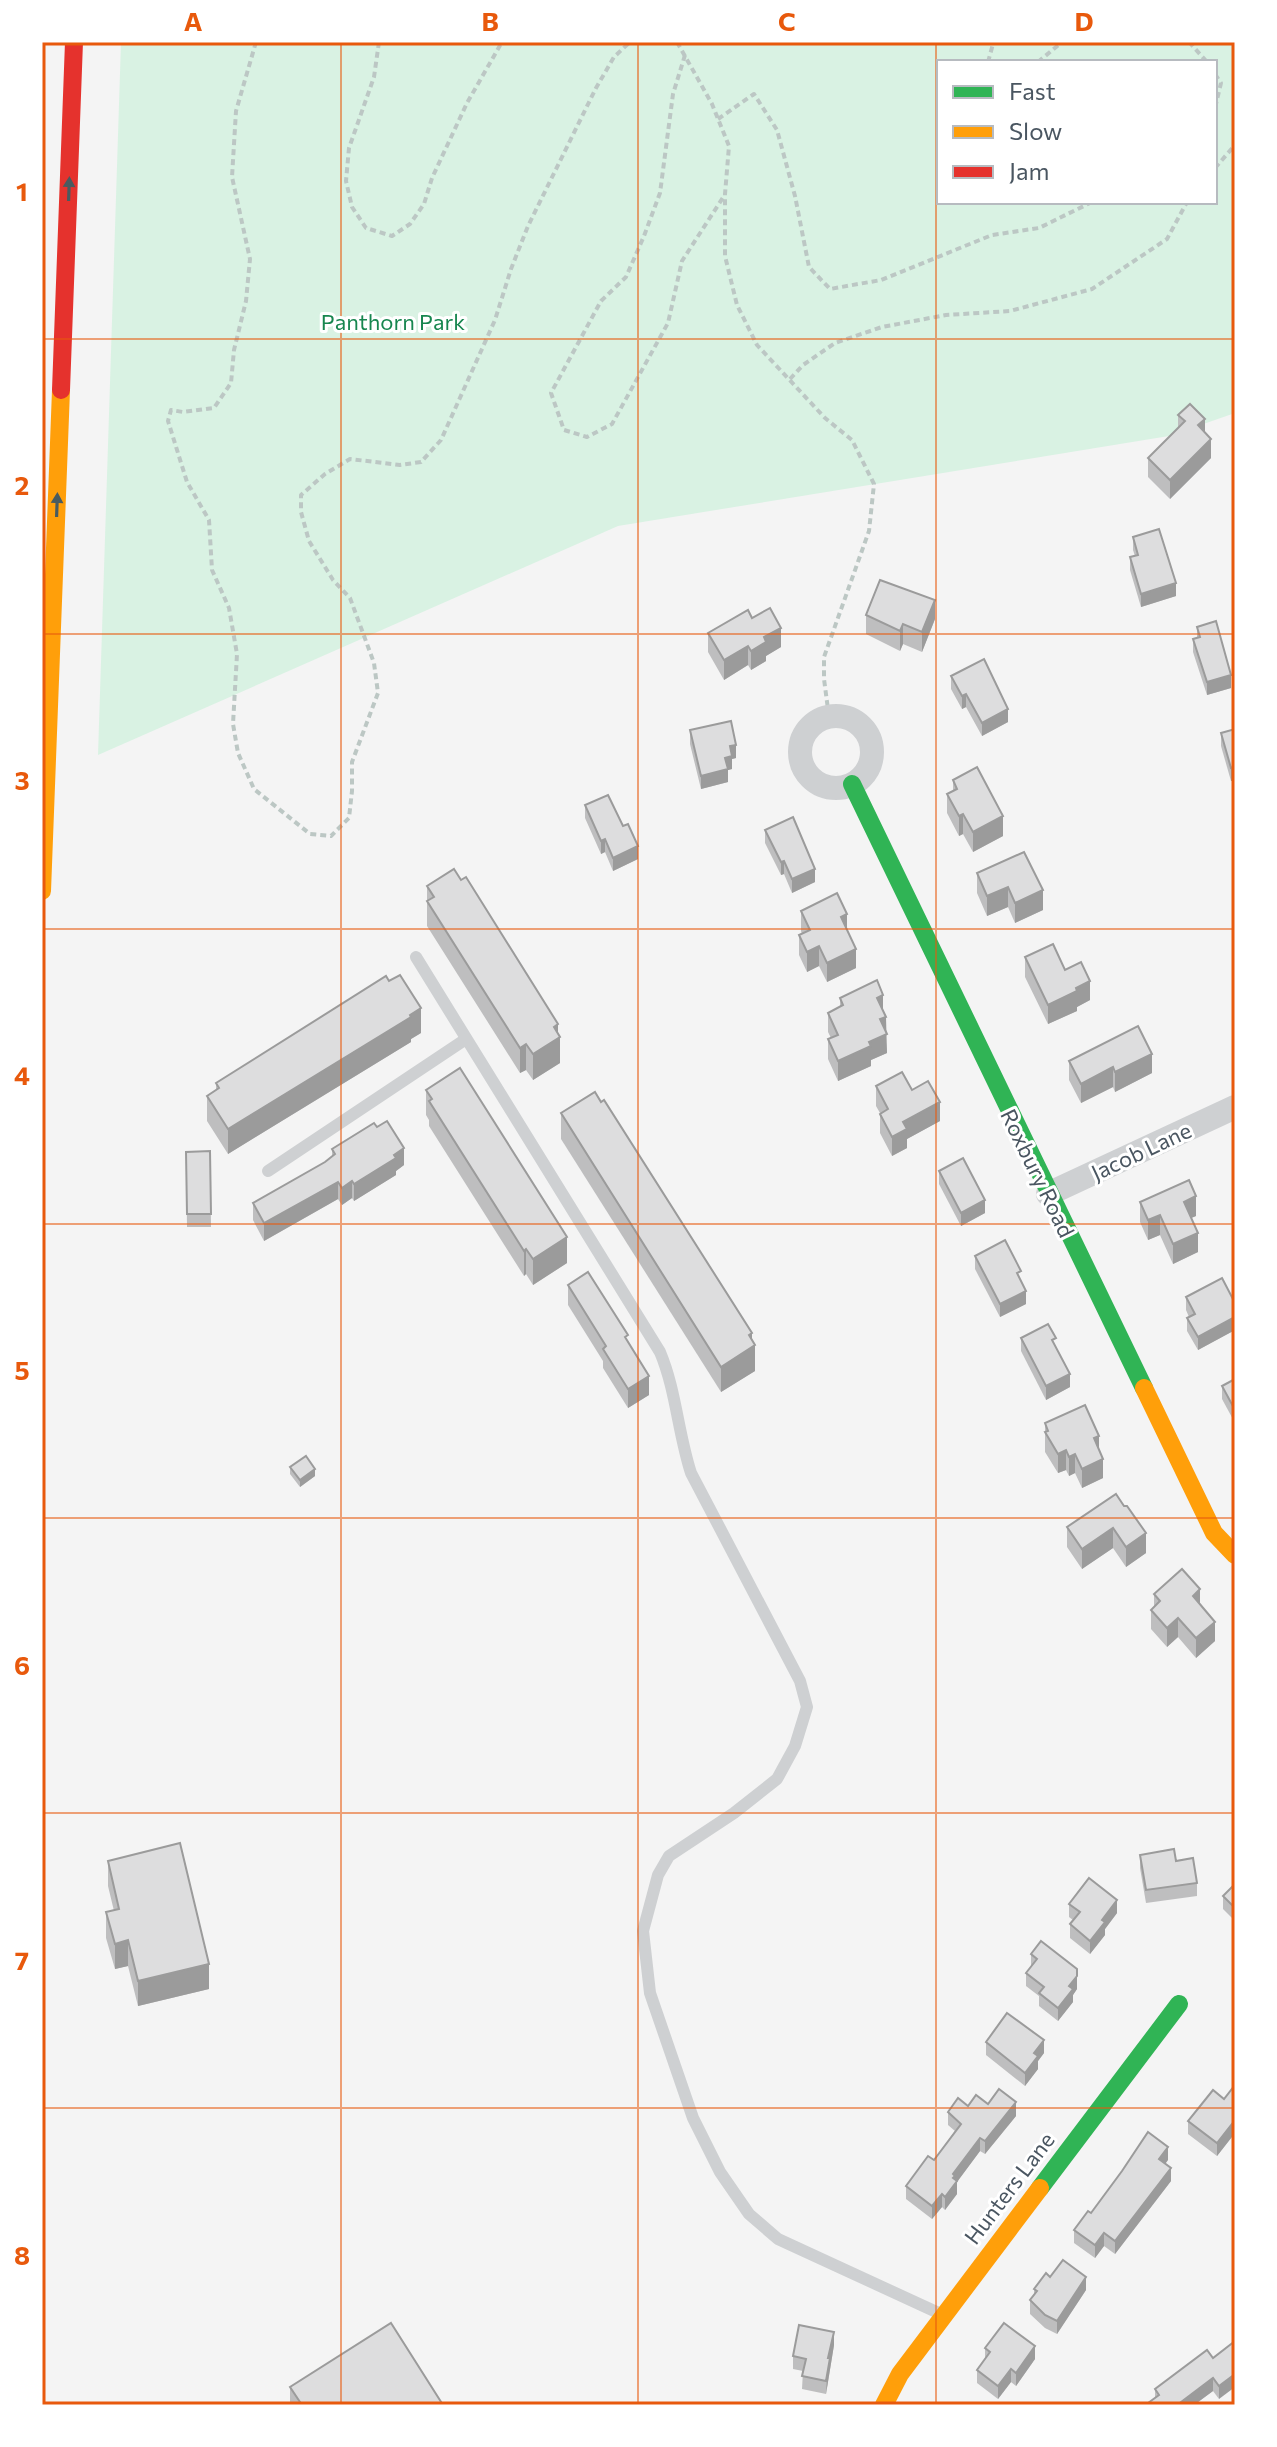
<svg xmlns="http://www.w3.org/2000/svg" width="1277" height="2447" font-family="Commissioner,sans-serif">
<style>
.green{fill:#d9f2e3;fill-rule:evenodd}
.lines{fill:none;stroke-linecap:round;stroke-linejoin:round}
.path{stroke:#bcc7c4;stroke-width:4;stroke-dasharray:6 4;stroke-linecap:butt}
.lane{stroke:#ced0d2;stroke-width:12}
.street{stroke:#ced0d2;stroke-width:24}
.fast{stroke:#30b455;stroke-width:18}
.slow{stroke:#ff9f0a;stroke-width:18}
.jam{stroke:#e5322d;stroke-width:18}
.wall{fill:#bebebf}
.shaded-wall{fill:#9b9b9b}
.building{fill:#ddddde;stroke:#9b9b9b;stroke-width:2}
.oneway{fill:#495b60}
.grid{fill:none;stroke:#e8590c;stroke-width:2;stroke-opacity:0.55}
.labels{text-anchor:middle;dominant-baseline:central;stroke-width:6;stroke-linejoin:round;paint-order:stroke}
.park-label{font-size:22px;fill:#17864f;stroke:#fff}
.street-label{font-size:22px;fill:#4a5661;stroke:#fff}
.neatline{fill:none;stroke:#e8590c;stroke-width:3}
.grid-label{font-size:26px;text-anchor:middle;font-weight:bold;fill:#e8590c}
</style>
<rect width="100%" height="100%" fill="#f4f4f4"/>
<!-- green -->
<path class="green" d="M121,42h1114v371l-66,23 -551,90 -520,229zM939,62h276v140h-276z"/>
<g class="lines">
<!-- path -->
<g class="path">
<polyline points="256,42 236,111 232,177 250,259 246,301 234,350 231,383 214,408 183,412 171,410 168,421 187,482 209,520 212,570 229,608 237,654 233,724 238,753 254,789 310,834 331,836 349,818 352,791 352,762 378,693 374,663 350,598 333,580 309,541 301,512 301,495 325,474 350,459 400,465 421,462 441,440 495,320 511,269 528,226 596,88 614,57 630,42"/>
<polyline points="379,42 374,77 349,148 346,181 352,207 366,228 392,236 410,224 424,204 432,178 467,103 502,42"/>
<polyline points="677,42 712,104 729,146 725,194 725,256 737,305 757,345 825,418 852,440 874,484 869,531 824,657 824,679 829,717"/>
<polyline points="1189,42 1207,62"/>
<polyline points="685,55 673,94 660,193 644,236 626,277 601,301 551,393 564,430 587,437 612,424 668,323 682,261 724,196"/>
<polyline points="988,62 993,44 996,42"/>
<polyline points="1038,62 1062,42"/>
<polyline points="1215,74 1221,83 1215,108"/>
<polyline points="718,119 754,94 777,130 795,196 809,267 830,289 881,280 992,235 1039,228 1092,202"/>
<polyline points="1215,168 1235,145"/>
<polyline points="790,379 803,365 835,343 882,327 946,315 1010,311 1092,289 1167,239 1187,202"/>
</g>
<!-- lane -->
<g class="lane">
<path d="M416,957l244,395c16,38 18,81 31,121l109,208 7,26 -12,39 -18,33 -43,34 -65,43 -11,19 -15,56 7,62 43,125 27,54 29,42 29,25 165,76"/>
<polyline points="268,1171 466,1039"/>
</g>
<!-- street -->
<g class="street">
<circle cx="836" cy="752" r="36"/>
<polyline points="1048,1194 1235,1107"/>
</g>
<!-- fast -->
<g class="fast">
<polyline points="852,784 1144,1388"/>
<polyline points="1040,2188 1179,2004"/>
</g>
<!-- slow -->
<g class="slow">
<polyline points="42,891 61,390"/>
<polyline points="1144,1388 1214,1533 1235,1555"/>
<polyline points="884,2405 900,2374 1040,2188"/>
</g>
<!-- jam -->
<polyline class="jam" points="61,390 74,42"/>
</g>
<!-- wall -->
<g class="wall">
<polygon points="1178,415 1205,432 1211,458 1170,499 1148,477 1148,458 1178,428"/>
<polygon points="1133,537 1176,596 1141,607 1130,570 1130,557 1135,556 1133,550"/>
<polygon points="866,615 935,619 922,652 903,644 900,651 866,634"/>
<polygon points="752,618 781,647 766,656 766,661 751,670 748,665 724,680 708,652 708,633"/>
<polygon points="1197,627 1231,688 1207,695 1193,652 1193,639 1197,638"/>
<polygon points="951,676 1008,722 982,736 966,707 962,709 951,689"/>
<polygon points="1235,729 1235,780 1231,781 1221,746 1221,733"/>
<polygon points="690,730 736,758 732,759 732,769 728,770 728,782 701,789 690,744"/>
<polygon points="953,780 1003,836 973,852 963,834 959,836 947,813 947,794 953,791"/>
<polygon points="585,805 638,859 613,871 605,852 601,854 585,818"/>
<polygon points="765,830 815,882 792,893 784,874 781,875 765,843"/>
<polygon points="1024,852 1043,910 1015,923 1008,907 987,916 977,893 977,873"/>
<polygon points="427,886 558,1034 560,1063 533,1080 526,1070 520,1073 427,926"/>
<polygon points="801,911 847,929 856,968 827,982 819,966 807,972 799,955 799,935 802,934 801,931"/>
<polygon points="1025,957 1065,970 1090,1000 1077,1007 1077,1011 1048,1024 1025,977"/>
<polygon points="840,998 883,1012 887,1053 871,1060 871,1066 838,1081 828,1059 828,1039 831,1038 828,1032 828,1013 840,1007"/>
<polygon points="421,1033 411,1039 411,1042 228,1154 207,1121 207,1096 216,1090 216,1083"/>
<polygon points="1069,1061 1152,1073 1115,1092 1113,1087 1081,1103 1069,1080"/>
<polygon points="876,1086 912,1090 940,1121 907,1139 907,1148 892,1156 880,1133 880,1113 876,1106"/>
<polygon points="426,1090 567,1263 533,1285 526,1274 524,1276 429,1126 429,1120 426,1115"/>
<polygon points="561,1113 752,1340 755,1371 721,1392 561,1139"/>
<polygon points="332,1149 404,1165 396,1171 396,1175 354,1201 352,1198 342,1205 338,1199 264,1241 253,1220 253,1203 325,1162 332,1157"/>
<polygon points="210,1151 211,1227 187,1227 186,1152"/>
<polygon points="939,1171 985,1213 961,1226 939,1184"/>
<polygon points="1140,1202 1196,1216 1191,1218 1198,1252 1173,1264 1160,1235 1148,1240 1140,1222"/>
<polygon points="975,1256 1021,1281 1026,1304 1000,1317 975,1269"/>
<polygon points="568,1285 628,1342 649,1395 628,1408 603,1368 603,1361 568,1305"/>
<polygon points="1186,1297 1235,1303 1235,1330 1198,1350 1187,1331 1187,1318 1189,1317 1186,1310"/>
<polygon points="1021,1338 1056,1348 1070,1387 1046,1400 1021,1351"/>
<polygon points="1235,1379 1235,1423 1222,1399 1222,1386"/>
<polygon points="1045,1423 1099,1449 1103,1478 1082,1488 1075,1473 1069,1476 1066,1470 1058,1473 1045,1452"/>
<polygon points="290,1467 315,1476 300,1487 290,1474"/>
<polygon points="1124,1506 1146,1553 1126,1567 1113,1548 1082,1569 1067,1547 1067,1527"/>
<polygon points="1154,1594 1200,1605 1215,1641 1196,1658 1178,1637 1167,1647 1151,1629 1151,1610 1154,1607"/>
<polygon points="1140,1855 1176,1861 1197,1883 1197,1896 1146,1903 1140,1868"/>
<polygon points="108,1861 209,1989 138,2006 128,1966 115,1969 106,1938 106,1912 114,1911 108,1886"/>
<polygon points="1235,1884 1235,1921 1223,1909 1223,1896"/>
<polygon points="1069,1904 1117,1913 1105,1929 1105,1935 1090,1954 1070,1938 1070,1924 1073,1920 1069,1917"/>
<polygon points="1031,1954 1077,1989 1073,1995 1073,2002 1058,2021 1039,2006 1039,1996 1026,1986 1026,1973 1031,1967"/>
<polygon points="986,2042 1044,2053 1038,2061 1038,2069 1025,2086 986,2055"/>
<polygon points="1235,2085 1235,2133 1217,2156 1188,2134 1188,2121 1224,2099"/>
<polygon points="988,2104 1016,2116 985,2154 980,2151 957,2182 957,2194 945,2210 942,2207 932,2219 906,2199 906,2186 934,2160 955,2131 948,2125 948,2112 968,2106"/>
<polygon points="1168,2160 1165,2164 1171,2181 1115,2254 1104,2246 1095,2258 1074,2243 1074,2230 1091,2213"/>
<polygon points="1050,2277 1086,2290 1057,2334 1045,2328 1030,2314 1030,2300 1034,2295 1034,2289"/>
<polygon points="1235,2341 1219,2399 1213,2391 1194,2405 1148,2405 1148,2403 1155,2398 1155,2389 1213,2358"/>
<polygon points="834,2345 826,2394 802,2389 803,2371 793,2369 793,2356"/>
<polygon points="985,2348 1035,2359 1016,2386 1011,2382 998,2399 977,2383 977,2370 985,2359"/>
<polygon points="290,2387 443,2405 290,2405"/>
</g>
<!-- shaded-wall -->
<g class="shaded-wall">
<polygon points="1205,419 1205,439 1198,425"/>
<polygon points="1211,439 1211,458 1170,499 1170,480"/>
<polygon points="1176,583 1176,596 1141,607 1141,594"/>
<polygon points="935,600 935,619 922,652 922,632"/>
<polygon points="903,624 903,644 900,651 900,631"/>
<polygon points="781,628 781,647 766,656 766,661 751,670 751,651 764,637"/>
<polygon points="748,646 748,665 724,680 724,660"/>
<polygon points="1231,675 1231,688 1207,695 1207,682"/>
<polygon points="966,694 966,707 962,709 962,696"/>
<polygon points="1008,709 1008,722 982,736 982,723"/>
<polygon points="736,745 736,758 732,759 732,769 728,770 728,782 701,789 701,776 730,746"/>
<polygon points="1235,767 1235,780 1231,781 1231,768"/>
<polygon points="963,814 963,834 959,836 959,816"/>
<polygon points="1003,816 1003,836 973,852 973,832"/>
<polygon points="605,839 605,852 601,854 601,841"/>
<polygon points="638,846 638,859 613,871 613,858"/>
<polygon points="784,861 784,874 781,875 781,862"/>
<polygon points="815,869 815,882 792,893 792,879"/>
<polygon points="1008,887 1008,907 987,916 987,896"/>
<polygon points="1043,890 1043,910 1015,923 1015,903"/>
<polygon points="847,914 847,934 841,917"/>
<polygon points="819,946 819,966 807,972 807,952"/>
<polygon points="856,949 856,968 827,982 827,963"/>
<polygon points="1090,981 1090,1000 1077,1007 1077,1011 1048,1024 1048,1005 1076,988"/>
<polygon points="883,995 883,1014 877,998"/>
<polygon points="421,1008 421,1033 411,1039 411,1042 228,1154 228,1129"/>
<polygon points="886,1017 887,1053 871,1060 871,1066 838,1081 838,1061 869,1042 880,1019"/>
<polygon points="558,1024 558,1038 560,1037 560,1063 533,1080 533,1054 554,1027"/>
<polygon points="526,1044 526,1070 520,1073 520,1048"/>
<polygon points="1152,1054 1152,1073 1115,1092 1115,1072"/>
<polygon points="1113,1067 1113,1087 1081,1103 1081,1084"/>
<polygon points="940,1102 940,1121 907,1139 907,1148 892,1156 892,1137 903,1122"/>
<polygon points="404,1148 404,1165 396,1171 396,1175 354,1201 354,1184"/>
<polygon points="352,1181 352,1198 342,1205 342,1188"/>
<polygon points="338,1182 338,1199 264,1241 264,1223"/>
<polygon points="1196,1196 1196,1216 1184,1221 1184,1202"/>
<polygon points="985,1200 985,1213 961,1226 961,1213"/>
<polygon points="1160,1215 1160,1235 1148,1240 1148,1220"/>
<polygon points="1198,1233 1198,1252 1173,1264 1173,1244"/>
<polygon points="567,1237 567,1263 533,1285 533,1259"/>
<polygon points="526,1249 526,1274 524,1276 524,1251"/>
<polygon points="1026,1291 1026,1304 1000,1317 1000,1304"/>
<polygon points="1235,1317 1235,1330 1198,1350 1198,1337"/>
<polygon points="752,1333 752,1347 755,1345 755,1371 721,1392 721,1367"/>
<polygon points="1070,1374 1070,1387 1046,1400 1046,1386"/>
<polygon points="649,1376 649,1395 628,1408 628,1389"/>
<polygon points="1099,1436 1099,1455 1094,1438"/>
<polygon points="1066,1450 1066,1470 1058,1473 1058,1454"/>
<polygon points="1075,1454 1075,1473 1069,1476 1069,1457"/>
<polygon points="1103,1459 1103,1478 1082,1488 1082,1469"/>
<polygon points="315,1469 315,1476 300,1487 300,1480"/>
<polygon points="1113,1528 1113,1548 1082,1569 1082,1549"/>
<polygon points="1146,1533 1146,1553 1126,1567 1126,1547"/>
<polygon points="1200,1589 1200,1609 1193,1596"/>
<polygon points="1178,1618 1178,1637 1167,1647 1167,1628"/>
<polygon points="1215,1622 1215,1641 1196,1658 1196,1638"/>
<polygon points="1117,1900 1117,1913 1105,1929 1105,1935 1090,1954 1090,1941 1102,1920"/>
<polygon points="128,1940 128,1966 115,1969 115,1944"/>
<polygon points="209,1964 209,1989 138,2006 138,1981"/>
<polygon points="1077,1976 1077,1989 1073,1995 1073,2002 1058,2021 1058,2008 1069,1986"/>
<polygon points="1044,2040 1044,2053 1038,2061 1038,2069 1025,2086 1025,2073 1034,2053"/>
<polygon points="1016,2102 1016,2116 985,2154 985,2141"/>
<polygon points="1235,2120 1235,2133 1217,2156 1217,2143"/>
<polygon points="980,2138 980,2151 957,2182 957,2194 945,2210 945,2197 953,2174"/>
<polygon points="1168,2147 1168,2160 1159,2172 1159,2159"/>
<polygon points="1171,2168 1171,2181 1115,2254 1115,2241"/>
<polygon points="942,2194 942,2207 932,2219 932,2206"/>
<polygon points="1104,2233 1104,2246 1095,2258 1095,2245"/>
<polygon points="1086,2277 1086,2290 1057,2334 1057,2321"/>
<polygon points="834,2332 834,2345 826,2394 828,2358"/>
<polygon points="1035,2346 1035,2359 1016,2386 1016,2373"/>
<polygon points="1011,2369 1011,2382 998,2399 998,2386"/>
<polygon points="1235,2374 1235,2387 1219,2399 1219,2386"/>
<polygon points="1213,2378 1213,2391 1194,2405 1181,2405 1181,2402"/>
</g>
<!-- building -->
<g class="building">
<polygon points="1190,404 1205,419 1198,425 1211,439 1170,480 1148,458 1185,421 1178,415"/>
<polygon points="1159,529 1176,583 1141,594 1130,557 1138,555 1133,537"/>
<polygon points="880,580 935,600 922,632 903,624 900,631 866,615"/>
<polygon points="770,608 781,628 764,637 766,642 751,651 748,646 724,660 708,633 748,610 752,618"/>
<polygon points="1216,621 1231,675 1207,682 1193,639 1200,637 1197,627"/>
<polygon points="984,659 1008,709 982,723 966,694 962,696 951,676"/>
<polygon points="731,721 736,745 730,746 732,756 725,758 728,769 701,776 690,730"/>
<polygon points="1235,729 1235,767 1231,768 1221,733"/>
<polygon points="977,767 1003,816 973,832 963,814 959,816 947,794 957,789 953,780"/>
<polygon points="608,795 623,826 628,824 638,846 613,858 605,839 601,841 585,805"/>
<polygon points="793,817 815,869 792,879 784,861 781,862 765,830"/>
<polygon points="1024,852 1043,890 1015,903 1008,887 987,896 977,873"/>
<polygon points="454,869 461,880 466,877 558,1024 554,1027 560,1037 533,1054 526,1044 520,1048 427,901 434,897 427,886"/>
<polygon points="837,893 847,914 841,917 856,949 827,963 819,946 807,952 799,935 810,930 801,911"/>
<polygon points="1053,944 1065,970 1081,962 1090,981 1076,988 1077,991 1048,1005 1025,957"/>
<polygon points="400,975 421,1008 410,1015 411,1017 228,1129 207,1096 219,1088 216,1083 386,976 389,981"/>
<polygon points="877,980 883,995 877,998 886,1017 880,1019 887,1034 869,1042 871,1046 838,1061 828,1039 838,1035 828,1013 843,1005 840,998"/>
<polygon points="1138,1026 1152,1054 1115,1072 1113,1067 1081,1084 1069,1061"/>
<polygon points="460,1068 567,1237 533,1259 526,1249 524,1251 429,1101 432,1099 426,1090"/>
<polygon points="902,1072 912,1090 928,1081 940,1102 903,1122 907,1129 892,1137 880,1114 888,1109 876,1086"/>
<polygon points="595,1092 601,1102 604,1100 752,1333 749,1335 755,1345 721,1367 561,1113"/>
<polygon points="387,1121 404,1148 394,1155 396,1158 354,1184 352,1181 342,1188 338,1182 264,1223 253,1203 325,1162 335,1154 332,1149 374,1123 377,1127"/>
<polygon points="210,1151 211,1214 187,1214 186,1152"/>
<polygon points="963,1158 985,1200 961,1213 939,1171"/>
<polygon points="1189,1180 1196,1196 1184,1202 1198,1233 1173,1244 1160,1215 1148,1220 1140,1202"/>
<polygon points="1005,1240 1021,1271 1017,1273 1026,1291 1000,1304 975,1256"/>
<polygon points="588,1272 628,1335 625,1337 649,1376 628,1389 603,1349 606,1346 568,1285"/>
<polygon points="1222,1278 1235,1303 1235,1317 1198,1337 1187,1318 1195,1314 1186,1297"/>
<polygon points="1048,1324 1056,1338 1052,1340 1070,1374 1046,1386 1021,1338"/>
<polygon points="1235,1379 1235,1410 1222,1386"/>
<polygon points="1085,1405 1099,1436 1094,1438 1103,1459 1082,1469 1075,1454 1069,1457 1066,1450 1058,1454 1045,1432 1048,1431 1045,1423"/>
<polygon points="306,1456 315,1469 300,1480 290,1467"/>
<polygon points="1116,1494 1124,1506 1127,1506 1146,1533 1126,1547 1113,1528 1082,1549 1067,1527"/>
<polygon points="1182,1569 1200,1589 1193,1596 1215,1622 1196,1638 1178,1618 1167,1628 1151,1610 1160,1601 1154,1594"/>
<polygon points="180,1843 209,1964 138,1981 128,1940 115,1944 106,1912 119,1909 108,1861"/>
<polygon points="1174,1849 1176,1861 1193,1858 1197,1883 1146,1890 1140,1855"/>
<polygon points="1089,1878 1117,1900 1102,1920 1105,1922 1090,1941 1070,1924 1080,1912 1069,1904"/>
<polygon points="1235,1884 1235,1908 1223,1896"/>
<polygon points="1041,1941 1077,1969 1077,1976 1069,1986 1073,1989 1058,2008 1039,1993 1044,1987 1026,1973 1037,1959 1031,1954"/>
<polygon points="1007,2013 1044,2040 1034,2053 1038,2056 1025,2073 986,2042"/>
<polygon points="1235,2085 1235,2120 1217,2143 1188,2121 1213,2090 1224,2099"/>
<polygon points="999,2089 1016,2102 985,2141 980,2138 953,2174 955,2176 953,2178 957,2181 945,2197 942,2194 932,2206 906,2186 928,2156 934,2160 961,2124 948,2112 958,2098 968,2106 976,2095 988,2104"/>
<polygon points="1148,2132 1168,2147 1159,2159 1171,2168 1115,2241 1104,2233 1095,2245 1074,2230 1088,2211 1091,2213 1122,2171"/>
<polygon points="1063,2260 1086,2277 1057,2321 1045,2315 1030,2300 1037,2291 1034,2289 1046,2273 1050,2277"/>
<polygon points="391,2323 443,2405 302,2405 290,2387"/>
<polygon points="1004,2323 1035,2346 1016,2373 1011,2369 998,2386 977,2370 990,2352 985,2348"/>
<polygon points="799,2325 834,2332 828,2358 830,2358 826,2381 802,2376 806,2359 793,2356"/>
<polygon points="1235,2341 1235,2374 1219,2386 1213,2378 1181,2402 1184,2405 1149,2405 1148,2403 1159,2395 1155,2389 1207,2350 1213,2358"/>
</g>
<!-- one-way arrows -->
<defs><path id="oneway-solid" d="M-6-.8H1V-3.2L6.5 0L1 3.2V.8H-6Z" transform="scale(2)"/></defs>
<g class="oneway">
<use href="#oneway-solid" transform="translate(69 189) rotate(-88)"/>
<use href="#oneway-solid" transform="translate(57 505) rotate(-88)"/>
</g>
<!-- grid -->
<path class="grid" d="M341,42v2363M638,42v2363M936,42v2363M42,339h1193M42,634h1193M42,929h1193M42,1224h1193M42,1518h1193M42,1813h1193M42,2108h1193"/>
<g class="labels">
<!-- park labels -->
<g class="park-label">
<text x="393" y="321">Panthorn Park</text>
</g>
<!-- street labels -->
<g class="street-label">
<text transform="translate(1141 1151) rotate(-25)">Jacob Lane</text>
<text transform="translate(1038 1173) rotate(64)">Roxbury Road</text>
<text transform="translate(1009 2188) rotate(-53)">Hunters Lane</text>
</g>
</g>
<!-- border -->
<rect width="1277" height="2447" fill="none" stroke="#ffffff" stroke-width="88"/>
<!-- legend -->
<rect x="937" y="60" width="280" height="144" fill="#ffffff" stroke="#b7bbc0" stroke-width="2"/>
<rect x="953" y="86" width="40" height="12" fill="#30b455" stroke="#b7bbc0" stroke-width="2"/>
<text x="1009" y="100" font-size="24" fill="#4a5661">Fast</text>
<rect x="953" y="126" width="40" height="12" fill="#ff9f0a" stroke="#b7bbc0" stroke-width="2"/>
<text x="1009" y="140" font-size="24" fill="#4a5661">Slow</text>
<rect x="953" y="166" width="40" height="12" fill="#e5322d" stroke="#b7bbc0" stroke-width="2"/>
<text x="1009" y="180" font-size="24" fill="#4a5661">Jam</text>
<rect x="44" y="44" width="1189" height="2359" class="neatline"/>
<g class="grid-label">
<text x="193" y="31">A</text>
<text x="490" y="31">B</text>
<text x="787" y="31">C</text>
<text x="1084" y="31">D</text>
<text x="22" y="201">1</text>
<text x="22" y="495">2</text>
<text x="22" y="790">3</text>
<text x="22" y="1085">4</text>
<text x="22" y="1380">5</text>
<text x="22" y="1675">6</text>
<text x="22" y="1970">7</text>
<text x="22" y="2265">8</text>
</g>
</svg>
